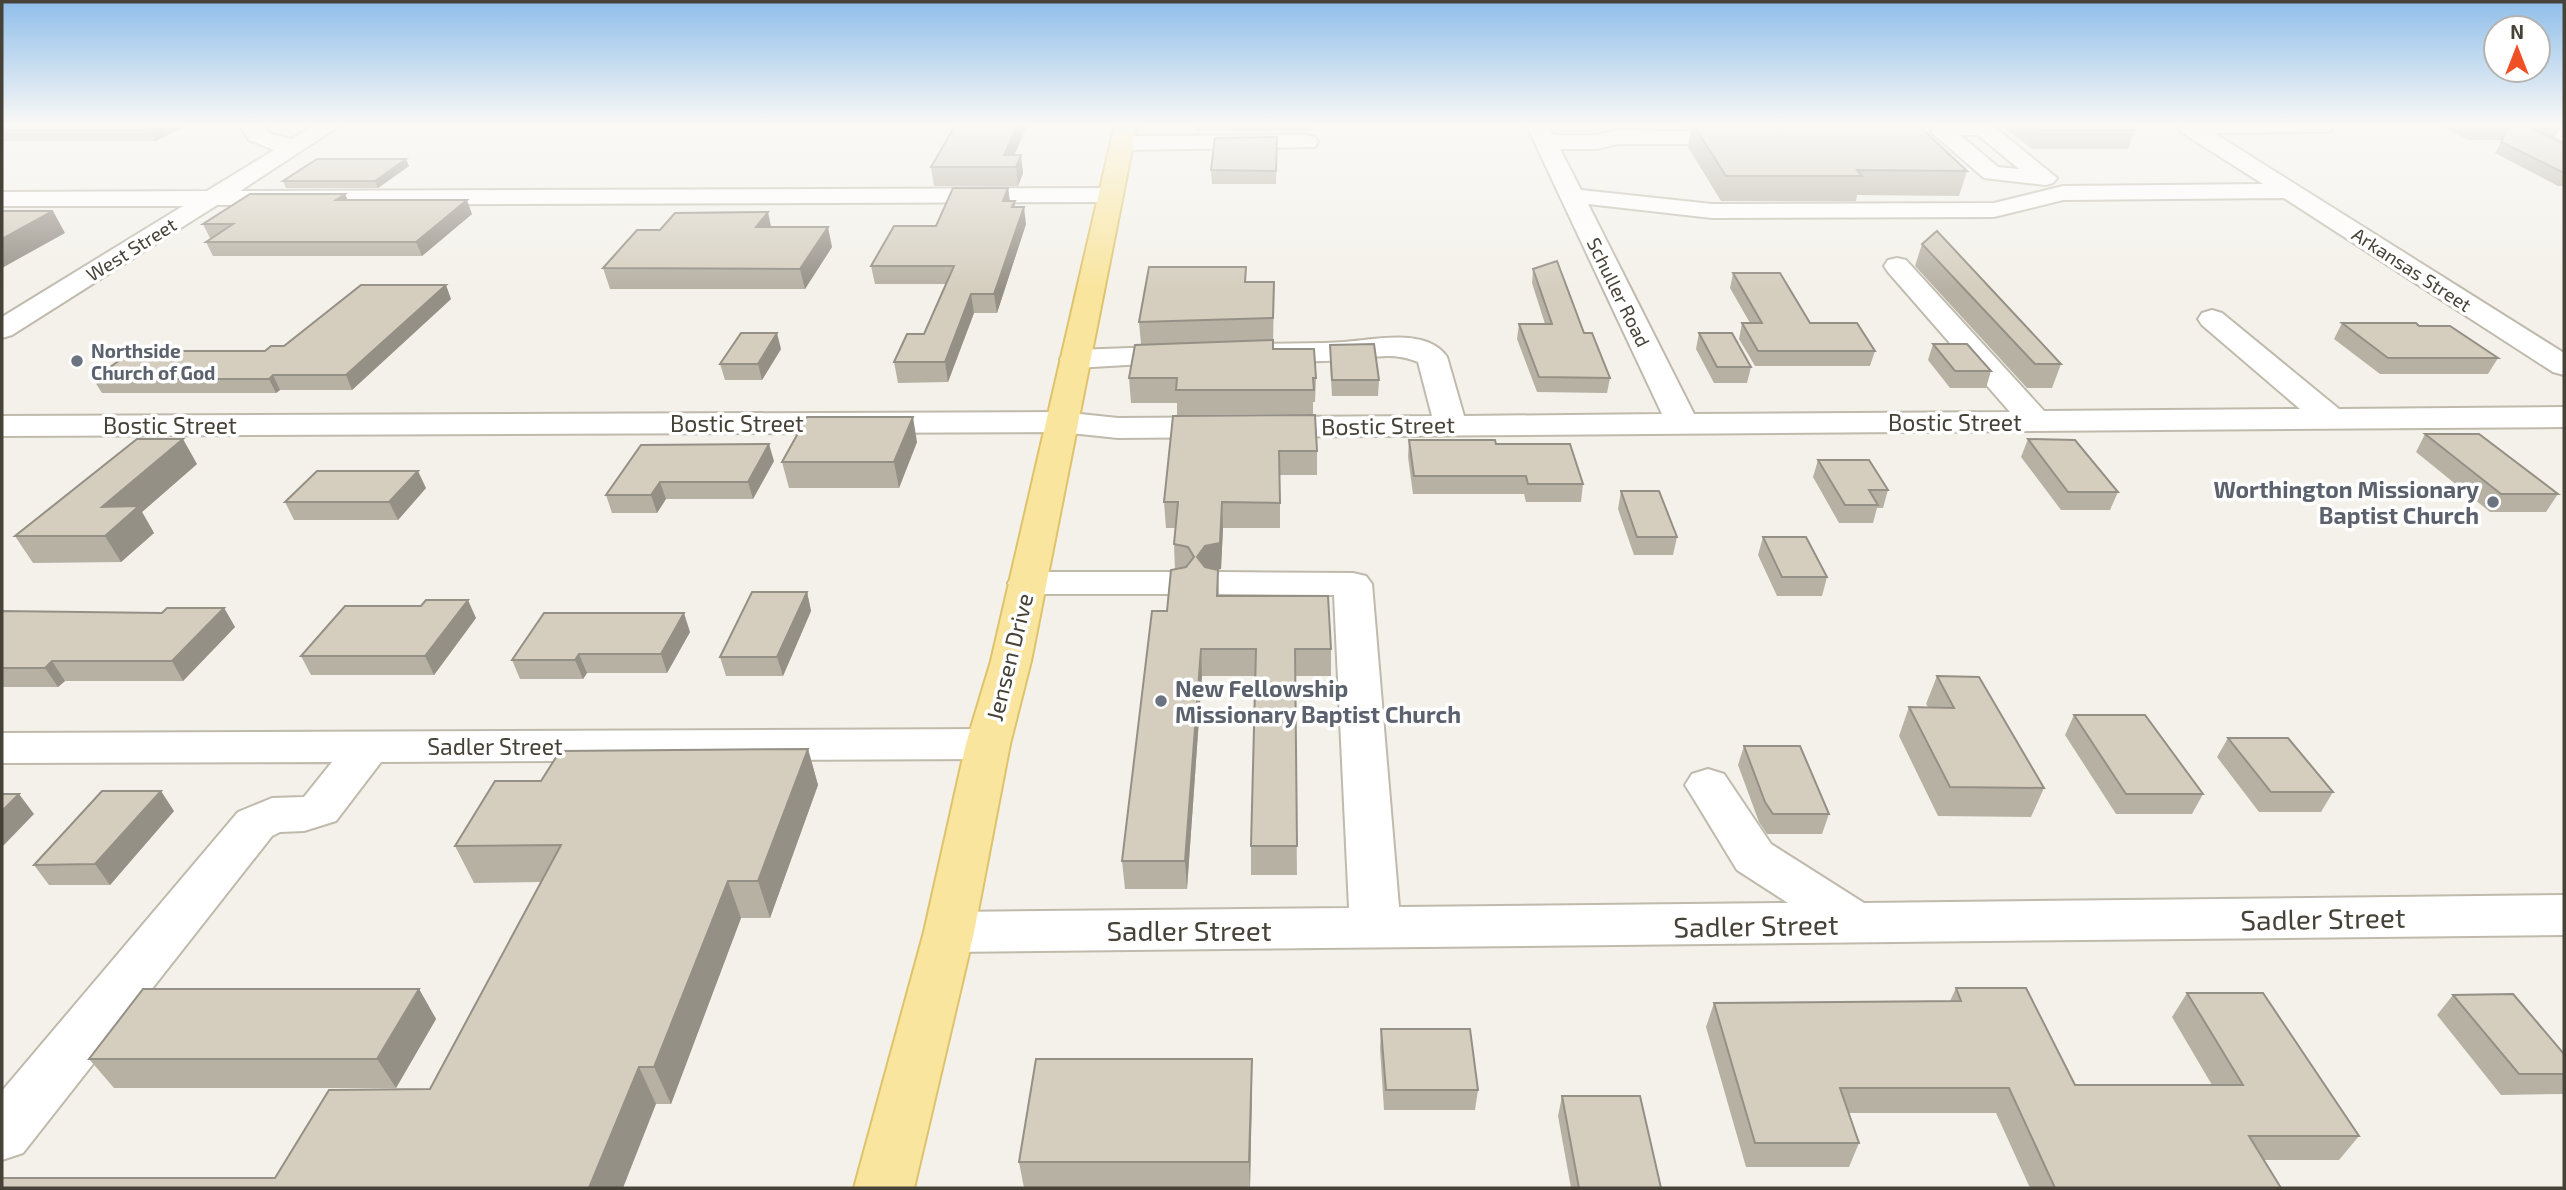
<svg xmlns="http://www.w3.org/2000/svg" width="2566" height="1190" font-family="'Exo 2',sans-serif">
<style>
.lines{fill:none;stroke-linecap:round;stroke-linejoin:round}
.minor-casing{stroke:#bfbaac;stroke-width:4}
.major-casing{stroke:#dec36d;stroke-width:4}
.minor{fill:#fff;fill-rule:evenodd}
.major{fill:#f9e59d;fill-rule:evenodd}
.wall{fill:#b7b1a4}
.shaded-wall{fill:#959086}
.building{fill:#d5cebf;stroke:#959086;stroke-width:2}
.worship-dot{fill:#6b7280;stroke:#fff;stroke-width:2.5}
.labels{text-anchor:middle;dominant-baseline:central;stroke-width:7;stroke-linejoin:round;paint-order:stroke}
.far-street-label{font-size:19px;fill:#474238;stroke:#fff}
.far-worship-label{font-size:19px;font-weight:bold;fill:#5b616d;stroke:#fff;text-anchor:start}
.street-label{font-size:23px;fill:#474238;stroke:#fff}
.worship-label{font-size:23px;font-weight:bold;fill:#5b616d;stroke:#fff;text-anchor:end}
.near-street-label{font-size:28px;fill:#474238;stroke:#fff}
</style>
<rect width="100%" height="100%" fill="#f4f1ea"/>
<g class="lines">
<!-- minor casing -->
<g class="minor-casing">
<g id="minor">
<polygon points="239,124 261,124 270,134 292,139 316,124 342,124 240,191 1110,188 1118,190 1122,195 1118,200 1110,202 217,205 12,335 2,338 2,317 183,206 2,206 2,192 207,191 274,150 249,140"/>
<path d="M1526,124h22l5,11h44l21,-5 133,2 3,5 -3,5 -8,2h-125l-21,5h-37l21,41 131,14 282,-1 69,-17 200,-2 -82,-52 -3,-5 2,-3h152l-1,7 -8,1 -109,1 350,220v22l-11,-3 -269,-174 -221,2 -69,17 -282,1 -124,-14 106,210 316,-2 -122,-140 -4,-6 4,-6 9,-2 9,2 138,151 256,-2 -98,-84 -4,-6 4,-6 10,-3 10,3 117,96 225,-2v20l-1446,11 -57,-6 -1059,4v-20l1059,-4 57,6 314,-2 -14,-54c-26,-11 -47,-4 -74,-2 -27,2 -55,1 -82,2l-11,-3 -4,-6 4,-6 11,-3c27,-1 55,0 82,-2 29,-2 83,-15 103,15l17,59 198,-2z"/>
<path d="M1949,124h42l66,54 -4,5 -8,2 -61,-7 -53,-46 3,-5zM1960,135h18l41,34 -21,-2z"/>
<polygon points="2530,124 2558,124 2564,127 2564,141 2533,129"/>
<polygon points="1307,135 1315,137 1318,142 1315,147 1122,150 1114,148 1111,143 1114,138 1122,136"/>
<polygon points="1185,346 1196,349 1200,355 1196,361 1075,368 1064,365 1060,359 1064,353 1075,350"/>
<polygon points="1027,572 1174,572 1187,575 1193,583 1187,591 1174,594 1027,594 1014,591 1008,583 1014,575"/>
<polygon points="1220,572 1353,573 1366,576 1372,584 1399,907 1788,903 1737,870 1692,796 1685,785 1692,774 1708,769 1724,774 1771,844 1864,903 2564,895 2564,935 949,952 931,946 924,932 931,918 949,912 1349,908 1334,595 1220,594 1207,591 1201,583 1207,575"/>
<polygon points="988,729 1004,733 1010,744 1004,755 988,759 381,762 336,821 304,831 280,832 272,836 23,1153 2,1160 2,1091 238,812 272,798 304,797 332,762 2,763 2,733"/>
</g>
</g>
<!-- major casing -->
<g class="major-casing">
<polygon id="major" points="1115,124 1137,124 1031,661 1010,744 974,932 914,1188 854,1188 924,932 966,744 991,661"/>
</g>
<!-- minor -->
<use href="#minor" class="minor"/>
<!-- major -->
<use href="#major" class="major"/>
</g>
<!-- wall -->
<g class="wall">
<polygon points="2,124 189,124 156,141 2,141"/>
<rect x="1197" y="124" width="114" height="7"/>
<polygon points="1679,124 1917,124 1967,171 1959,196 1857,195 1856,201 1721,201 1688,147 1691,128 1682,128"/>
<polygon points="2000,124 2126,124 2135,130 2128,149 2032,149"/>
<polygon points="2437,124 2548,124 2560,128 2554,139 2564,144 2564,186 2558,186 2495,153 2502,140 2468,140"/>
<polygon points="1277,137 1276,184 1212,184 1211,170"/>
<polygon points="1014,155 1021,155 1023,173 1018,186 934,186 931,167"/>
<polygon points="409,166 378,188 286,188 283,181"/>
<polygon points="1008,188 1010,201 1015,201 1015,207 1026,224 997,313 974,313 948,382 898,383 894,362 924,334 946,284 875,284 871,266"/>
<polygon points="348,200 472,214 422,256 213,256 206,242 212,238 210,238 203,224"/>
<polygon points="771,227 832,247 805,289 610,289 603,268"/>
<polygon points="1922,244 2061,364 2052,388 2027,388 1915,266"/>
<polygon points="1246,267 1246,282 1274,282 1273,349 1316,378 1315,402 1313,402 1313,414 1177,415 1177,403 1131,403 1129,378 1141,344 1139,322"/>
<polygon points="1533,269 1584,333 1610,378 1607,393 1537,392 1517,339 1519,324 1545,324 1532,283"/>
<polygon points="1733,273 1810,323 1875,351 1870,366 1755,366 1739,339 1742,323 1750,323 1730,288"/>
<polygon points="451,299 352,390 280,390 276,393 102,393 93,379 265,351"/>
<polygon points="2342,323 2419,326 2498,358 2488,374 2380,374 2334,339"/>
<polygon points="1699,333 1751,367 1747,383 1714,383 1696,349"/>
<polygon points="1933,344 1991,371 1986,388 1950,388 1928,360"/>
<polygon points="1330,345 1379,380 1378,396 1332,396 1330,361"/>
<polygon points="781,349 762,380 725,380 720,364"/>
<polygon points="1173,416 1317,451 1317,475 1280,475 1280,528 1223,528 1221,569 1217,570 1218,570 1219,596 1331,649 1331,676 1295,676 1297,875 1251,875 1251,846 1255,676 1202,676 1187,889 1125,889 1122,861 1175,570 1174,544 1175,528 1166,528 1164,502"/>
<polygon points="2425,434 2558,494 2546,512 2490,512 2416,452"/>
<polygon points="2028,439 2118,492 2110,510 2061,510 2021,457"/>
<polygon points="1409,440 1496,444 1583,484 1581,502 1526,502 1524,494 1413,494 1408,457"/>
<polygon points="917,442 899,488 789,488 782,462"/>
<polygon points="641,445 774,461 753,499 666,499 657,513 612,513 606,495"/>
<polygon points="1818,460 1888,490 1883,508 1877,508 1873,523 1839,523 1813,477"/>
<polygon points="197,464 142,512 154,533 121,562 33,563 15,536"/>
<polygon points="426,488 398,520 294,520 285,502"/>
<polygon points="1621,491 1677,537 1673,555 1634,555 1618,509"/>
<polygon points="1763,537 1827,577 1822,596 1777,596 1758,555"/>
<polygon points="807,592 811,611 783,676 726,676 720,657"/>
<polygon points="224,608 235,627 183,681 65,681 58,687 2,687 2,611 162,613"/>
<polygon points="476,618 434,675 311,675 301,656"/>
<polygon points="690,632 667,673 587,673 583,679 520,679 512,660"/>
<polygon points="1937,676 2044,788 2031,817 1938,816 1899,736 1909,707 1928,707 1926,704"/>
<polygon points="2074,715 2203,794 2192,814 2116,814 2065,735"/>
<polygon points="2228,738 2333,792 2321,812 2259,812 2217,757"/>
<polygon points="1744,746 1829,814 1822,834 1767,834 1759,822 1738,765"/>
<polygon points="808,749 818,785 770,918 741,918 671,1104 656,1104 275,1178 430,1089 541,882 474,883 455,846 541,781"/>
<polygon points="174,811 110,885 49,885 34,865"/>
<polygon points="1956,988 2075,1085 2212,1085 2172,1017 2187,993 2359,1136 2339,1160 2263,1160 2281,1188 2030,1188 1996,1113 1848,1113 1859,1143 1849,1167 1746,1167 1706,1027 1714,1003 1950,1001"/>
<polygon points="419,989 436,1019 396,1088 114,1088 89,1059"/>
<polygon points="2453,995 2564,1054 2564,1092 2563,1094 2501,1095 2437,1015"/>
<polygon points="1381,1029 1478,1090 1475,1110 1384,1110 1380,1049"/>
<polygon points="1252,1059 1252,1088 1250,1188 1024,1188 1019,1162"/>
<polygon points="1562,1096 1661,1188 1571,1188 1558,1116"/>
</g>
<!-- shaded-wall -->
<g class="shaded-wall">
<polygon points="162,124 189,124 156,141 151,130"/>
<polygon points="1018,124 1028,124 1009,167 1004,155"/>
<polygon points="1021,155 1023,173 1018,186 1016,167"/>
<polygon points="406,159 409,166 378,188 375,181"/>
<polygon points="1008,188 1010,205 1003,201"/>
<polygon points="345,194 351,207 336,200"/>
<polygon points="467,200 472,214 422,256 416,242"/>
<polygon points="1024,207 1026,224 997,313 994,294"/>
<polygon points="53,211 65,233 2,268 2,239"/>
<polygon points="768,212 772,231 756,227"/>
<polygon points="828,227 832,247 805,289 800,269"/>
<polygon points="446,285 451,299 352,390 346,375"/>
<polygon points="971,294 974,313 948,382 945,362"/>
<polygon points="777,333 781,349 762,380 758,364"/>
<polygon points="273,375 280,390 276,393 269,379"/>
<polygon points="913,417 917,442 899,488 894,462"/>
<polygon points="183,439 197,464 142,512 154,533 121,562 105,536 102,507"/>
<polygon points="769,444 774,461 753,499 748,482"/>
<polygon points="418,471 426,488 398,520 389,502"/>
<polygon points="660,482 666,499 657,513 651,495"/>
<polygon points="1222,502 1223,528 1221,569 1206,572 1197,557"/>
<polygon points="807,592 811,611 783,676 777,657"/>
<polygon points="468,600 476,618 434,675 425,656"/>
<polygon points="224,608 235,627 183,681 172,661"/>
<polygon points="684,613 690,632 667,673 661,654"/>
<polygon points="1201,649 1202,676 1187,889 1185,861"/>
<polygon points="579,654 587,673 583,679 575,660"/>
<polygon points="52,661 65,681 58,687 45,668"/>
<polygon points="808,749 818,785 770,918 758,881"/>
<polygon points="161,791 174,811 110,885 95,864"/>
<polygon points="19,794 34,814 2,847 2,811"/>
<polygon points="728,881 741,918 671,1104 654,1067"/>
<polygon points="419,989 436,1019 396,1088 377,1059"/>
<polygon points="1252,1059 1252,1088 1250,1188 1249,1162"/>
<polygon points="639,1067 656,1104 623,1188 589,1188"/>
</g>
<!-- building -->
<g class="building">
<polygon points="2,124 162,124 151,130 2,130"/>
<polygon points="956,124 1018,124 1004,155 1021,155 1016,167 931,167"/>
<polygon points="1693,124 1917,124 1967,171 1857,170 1862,176 1726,176"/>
<polygon points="2030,124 2126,124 2135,130 2038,130"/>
<polygon points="2465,124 2548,124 2560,128 2531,128 2564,144 2564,173 2501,142 2508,128 2474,128"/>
<polygon points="1277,137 1276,171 1211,170 1215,138"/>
<polygon points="317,159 406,159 375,181 283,181"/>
<polygon points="953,188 1008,188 1003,201 1015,201 1012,207 1024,207 994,294 971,294 945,362 894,362 907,334 924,334 954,266 871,266 894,226 936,226"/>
<polygon points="250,194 345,194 336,200 467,200 416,242 206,242 233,224 203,224"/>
<polygon points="2,211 53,211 2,239"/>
<polygon points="768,212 756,227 828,227 800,269 603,268 637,230 660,230 675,213"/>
<polygon points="1937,231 2061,364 2035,364 1922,244"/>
<polygon points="1557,261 1584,333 1592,333 1610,378 1539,377 1519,324 1552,324 1533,269"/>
<polygon points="1149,267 1246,267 1245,282 1274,282 1273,318 1139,322"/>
<polygon points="1733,273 1780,273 1810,323 1857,323 1875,351 1758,351 1742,323 1762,323"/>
<polygon points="361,285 446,285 346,375 273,375 269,379 93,379 133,351 265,351 271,346 284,346"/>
<polygon points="2342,323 2416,323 2419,326 2450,326 2498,358 2388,358"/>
<polygon points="741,333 777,333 758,364 720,364"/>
<polygon points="1699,333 1732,333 1751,367 1717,367"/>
<polygon points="1273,340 1273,349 1314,349 1316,378 1313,378 1314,390 1176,390 1177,378 1129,378 1135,345"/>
<polygon points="1374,344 1379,380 1332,380 1330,345"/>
<polygon points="1933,344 1967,344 1991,371 1955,371"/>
<polygon points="1315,415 1317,451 1279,451 1280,503 1222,502 1220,543 1205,546 1197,557 1205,567 1218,570 1217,596 1328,596 1331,649 1295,649 1297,846 1251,846 1256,649 1201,649 1185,861 1122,861 1152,611 1167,611 1171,570 1186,567 1194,557 1188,547 1174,544 1178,502 1164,502 1173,416"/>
<polygon points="807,417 913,417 894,462 782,462"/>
<polygon points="2425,434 2479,434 2558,494 2501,494"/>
<polygon points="137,439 183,439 102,507 139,506 105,536 15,536"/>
<polygon points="2028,439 2075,440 2118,492 2068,492"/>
<polygon points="1409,440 1495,440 1496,444 1570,444 1583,484 1528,484 1526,476 1414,476"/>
<polygon points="769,444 748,482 660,482 651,495 606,495 641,445"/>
<polygon points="1818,460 1869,460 1888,490 1869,490 1878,505 1845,505"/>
<polygon points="317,471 418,471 389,502 285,502"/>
<polygon points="1621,491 1659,491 1677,537 1637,537"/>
<polygon points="1763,537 1806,537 1827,577 1782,577"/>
<polygon points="752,592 807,592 777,657 720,657"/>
<polygon points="426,600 468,600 425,656 301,656 345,606 421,606"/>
<polygon points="167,608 224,608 172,661 52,661 45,668 2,668 2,611 162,613"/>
<polygon points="544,613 684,613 661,654 579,654 575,660 512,660"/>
<polygon points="1937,676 1979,677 2044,788 1950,787 1909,707 1954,708"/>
<polygon points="2074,715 2145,715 2203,794 2126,794"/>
<polygon points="2228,738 2288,738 2333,792 2271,792"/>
<polygon points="1744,746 1800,746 1829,814 1773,814 1765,802"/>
<polygon points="808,749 758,881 728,881 654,1067 639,1067 589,1188 2,1188 2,1178 275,1178 329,1090 430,1089 561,845 455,846 495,781 541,781 560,751"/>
<polygon points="102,791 161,791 95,864 34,865"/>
<polygon points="2,794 19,794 2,811"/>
<polygon points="1956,988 2026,988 2075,1085 2243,1085 2187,993 2263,993 2359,1136 2249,1136 2281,1188 2055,1188 2009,1088 1840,1088 1859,1143 1755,1143 1714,1003 1961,1001"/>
<polygon points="143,989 419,989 377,1059 89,1059"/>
<polygon points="2513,994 2564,1054 2564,1074 2519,1074 2453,995"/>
<polygon points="1381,1029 1470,1029 1478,1090 1386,1090"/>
<polygon points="1036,1059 1252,1059 1249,1162 1019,1162"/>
<polygon points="1562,1096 1640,1096 1661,1188 1579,1188"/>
</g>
<!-- sky -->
<linearGradient id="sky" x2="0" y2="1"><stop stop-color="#8fbeea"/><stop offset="0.43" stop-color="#faf9f6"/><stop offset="1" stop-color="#faf9f6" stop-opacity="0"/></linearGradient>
<rect width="2566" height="290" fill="url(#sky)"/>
<!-- markers -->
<g class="worship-dot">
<circle cx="77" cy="361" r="7"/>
<circle cx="2493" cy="502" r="7"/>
<circle cx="1161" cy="701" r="7"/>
</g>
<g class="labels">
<!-- far-street labels -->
<g class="far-street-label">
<text transform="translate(131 249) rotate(-32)">West Street</text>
<text transform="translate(2412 269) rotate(33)">Arkansas Street</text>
<text transform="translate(1619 292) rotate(64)">Schuller Road</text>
</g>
<!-- far-worship labels -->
<g class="far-worship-label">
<text x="91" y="350">Northside<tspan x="91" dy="22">Church of God</tspan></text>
</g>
<!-- street labels -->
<g class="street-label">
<text x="1955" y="422">Bostic Street</text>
<text x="737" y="423">Bostic Street</text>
<text x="170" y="425">Bostic Street</text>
<text transform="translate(1388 425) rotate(-1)">Bostic Street</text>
<text transform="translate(1009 657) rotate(-76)">Jensen Drive</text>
<text x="495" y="746">Sadler Street</text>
</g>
<!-- worship labels -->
<g class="worship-label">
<text x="2479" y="489">Worthington Missionary<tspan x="2479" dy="26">Baptist Church</tspan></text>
<text x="1175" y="688" text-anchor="start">New Fellowship<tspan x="1175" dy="26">Missionary Baptist Church</tspan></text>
</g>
<!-- near-street labels -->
<g class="near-street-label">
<text transform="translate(2323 918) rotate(-1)">Sadler Street</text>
<text transform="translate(1756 925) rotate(-1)">Sadler Street</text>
<text x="1189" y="930">Sadler Street</text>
</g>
</g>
<!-- border -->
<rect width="2566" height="1190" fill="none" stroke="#474238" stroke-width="7"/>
<!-- north arrow -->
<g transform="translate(2517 49)"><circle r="33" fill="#ffffff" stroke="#b5b3af" stroke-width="2"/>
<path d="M0-5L12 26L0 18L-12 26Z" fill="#ef5025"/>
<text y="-10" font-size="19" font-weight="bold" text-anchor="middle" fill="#474238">N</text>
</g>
</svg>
